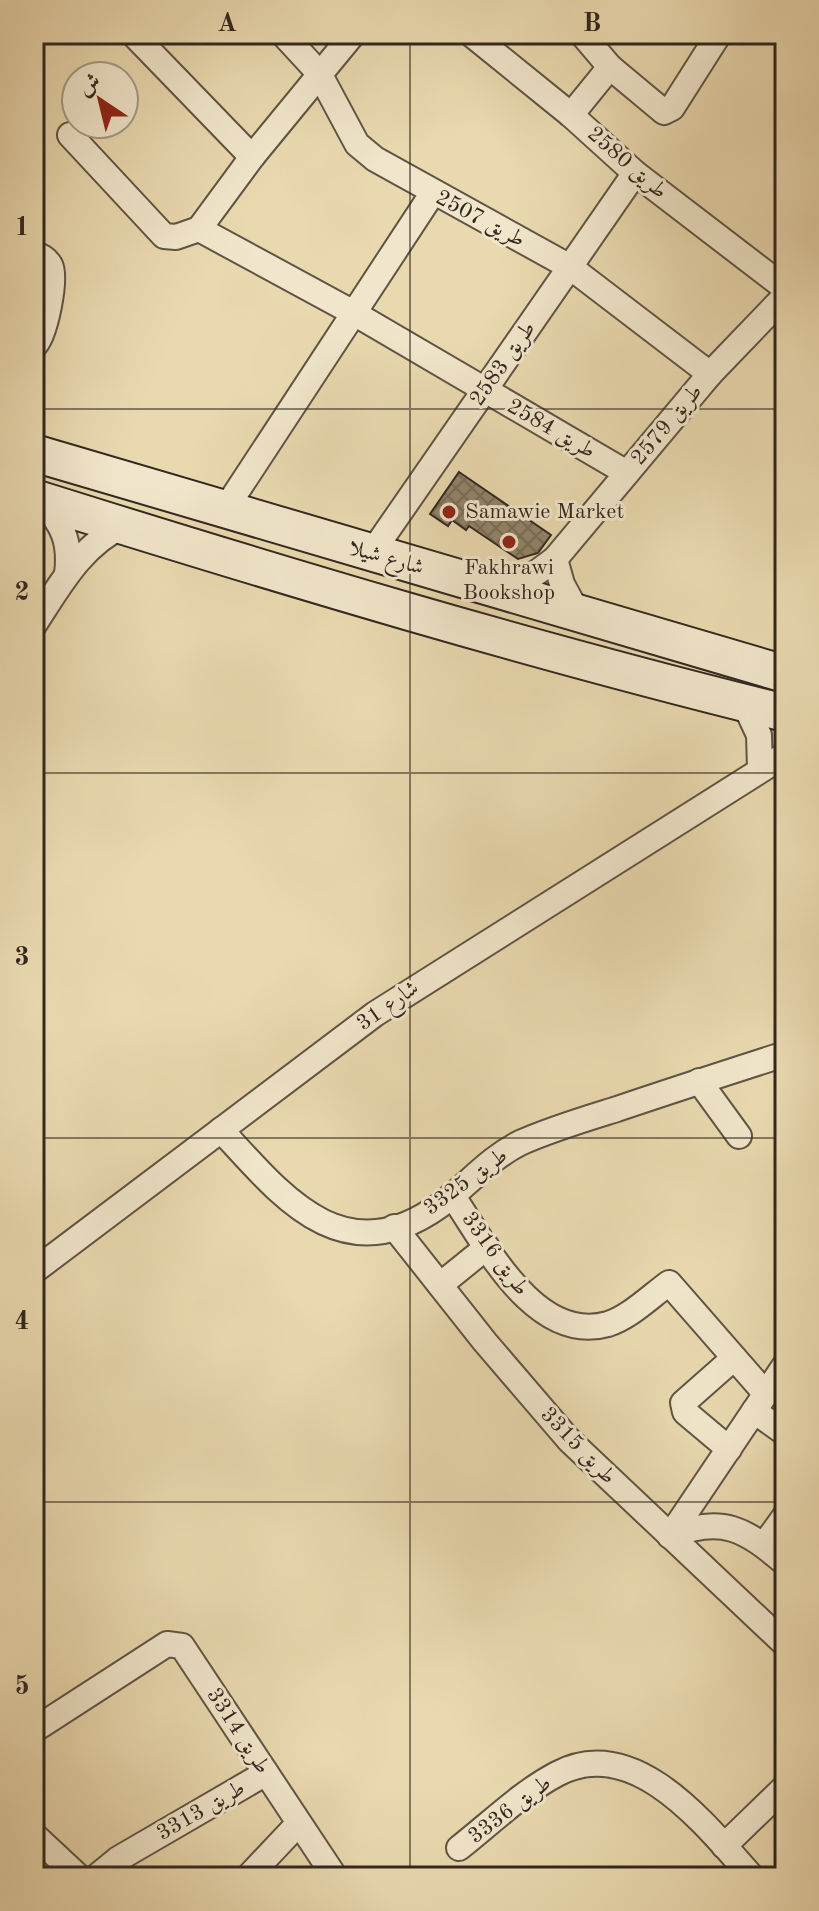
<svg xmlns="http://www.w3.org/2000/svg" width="819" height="1911" font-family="'Old Standard TT',Amiri,serif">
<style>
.building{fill:url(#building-cross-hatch);stroke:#312720;stroke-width:2}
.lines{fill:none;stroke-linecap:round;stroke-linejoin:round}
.street-casing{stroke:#5f5444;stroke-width:28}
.secondary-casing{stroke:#312720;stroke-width:40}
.street{stroke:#f1e6cb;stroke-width:24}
.secondary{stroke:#f1e6cb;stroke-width:36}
.grid{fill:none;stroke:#312720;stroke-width:2;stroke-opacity:0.55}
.poi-dot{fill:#8f2418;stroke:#f1e6cb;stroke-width:3}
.labels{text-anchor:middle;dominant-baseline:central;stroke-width:6;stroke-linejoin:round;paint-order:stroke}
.street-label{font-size:22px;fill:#312720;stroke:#f1e6cb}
.poi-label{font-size:22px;fill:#312720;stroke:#f1e6cb;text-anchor:start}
.neatline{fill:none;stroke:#312720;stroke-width:3}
.grid-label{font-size:26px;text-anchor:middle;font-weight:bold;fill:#312720}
</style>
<defs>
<pattern id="building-cross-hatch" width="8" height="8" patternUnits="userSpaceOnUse" patternTransform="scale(2)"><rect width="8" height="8" fill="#91846a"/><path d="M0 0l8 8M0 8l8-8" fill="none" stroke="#776c57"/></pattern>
</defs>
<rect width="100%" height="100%" fill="#ead9af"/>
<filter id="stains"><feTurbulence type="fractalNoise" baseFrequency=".0025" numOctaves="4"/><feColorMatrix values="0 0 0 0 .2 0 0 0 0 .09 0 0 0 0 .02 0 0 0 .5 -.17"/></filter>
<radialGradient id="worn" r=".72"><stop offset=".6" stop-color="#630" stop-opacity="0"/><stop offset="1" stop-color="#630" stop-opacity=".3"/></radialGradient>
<!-- building -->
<polygon class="building" points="459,472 551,535 538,553 518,559 469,526 466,530 452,520 448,526 430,514"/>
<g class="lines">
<!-- street casing -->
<g class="street-casing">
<g id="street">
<polyline points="133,34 252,157"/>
<polyline points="283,34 319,73 357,144 375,159 570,267 710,374"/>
<polyline points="471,34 571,115 635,173 785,288"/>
<polyline points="582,34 610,67 664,112 672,108 719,34"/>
<polyline points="571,115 610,67"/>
<polyline points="70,135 164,236 176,237 199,229 252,157 353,34"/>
<polyline points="199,229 352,312 627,473"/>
<path d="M34,254c7,2 12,4 16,11 7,12 -5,73 -16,81"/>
<path d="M41,501c22,23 30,41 26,73"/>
<polyline points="224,511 432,194"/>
<polyline points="371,554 635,173"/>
<polyline points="555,559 562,584 577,612"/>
<polyline points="499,587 528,579 555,559 710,374 785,296"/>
<path d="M34,625c26,-40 47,-80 92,-101"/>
<polyline points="744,703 759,735 760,768"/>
<polyline points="699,1081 739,1136"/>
<path d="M221,1130c60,65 121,145 218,76 28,-20 49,-47 81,-63 31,-14 65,-24 97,-34 56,-19 112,-37 168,-55"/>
<path d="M452,1195c33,48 83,150 156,129 22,-7 43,-28 61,-41l97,111"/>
<polyline points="394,1227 485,1342 569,1440 785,1644"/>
<polyline points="34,1271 375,1014 785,755"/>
<polyline points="440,1285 487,1247"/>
<polyline points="754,1411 785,1433"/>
<polyline points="729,1449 685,1412 683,1403 734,1358"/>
<polyline points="670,1536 785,1365"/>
<path d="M670,1536c52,-21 75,-7 115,27"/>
<polyline points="764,1545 785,1516"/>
<polyline points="34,1730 167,1644 182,1646 335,1877"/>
<polyline points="34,1835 79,1877"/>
<polyline points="724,1846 785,1787"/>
<path d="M459,1848c32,-25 62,-55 98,-74 78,-42 150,53 195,103"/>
<polyline points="96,1877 118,1859 266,1773"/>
<polyline points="248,1877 298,1824"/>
</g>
</g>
<!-- secondary casing -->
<g class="secondary-casing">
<g id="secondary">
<polyline points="34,453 785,674"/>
<path d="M34,498c249,78 498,153 751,215"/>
</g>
</g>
<!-- street -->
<use href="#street" class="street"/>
<!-- secondary -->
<use href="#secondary" class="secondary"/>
</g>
<!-- grid -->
<path class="grid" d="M410,34v1843M34,409h751M34,773h751M34,1138h751M34,1502h751"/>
<!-- markers -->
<g class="poi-dot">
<circle cx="449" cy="512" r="8"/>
<circle cx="509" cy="542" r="8"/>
</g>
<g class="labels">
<!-- street labels -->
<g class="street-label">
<text transform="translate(627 163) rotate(41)">طريق 2580</text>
<text transform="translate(480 219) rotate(28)">طريق 2507</text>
<text transform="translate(503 364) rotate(-55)">طريق 2583</text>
<text transform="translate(667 425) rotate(-50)">طريق 2579</text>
<text transform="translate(551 429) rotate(30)">طريق 2584</text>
<text transform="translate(386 558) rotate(16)">شارع شيلا</text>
<text transform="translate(388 1006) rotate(-35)">شارع 31</text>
<text transform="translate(466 1182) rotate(-36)">طريق 3325</text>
<text transform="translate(495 1254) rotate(54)">طريق 3316</text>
<text transform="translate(578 1446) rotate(46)">طريق 3315</text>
<text transform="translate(238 1731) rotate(57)">طريق 3314</text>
<text transform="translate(510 1810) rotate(-37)">طريق 3336</text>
<text transform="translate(201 1811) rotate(-30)">طريق 3313</text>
</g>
<!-- poi labels -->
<g class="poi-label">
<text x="465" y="512">Samawie Market</text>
<text x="509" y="568" text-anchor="middle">Fakhrawi<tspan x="509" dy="25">Bookshop</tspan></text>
</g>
</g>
<!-- margin -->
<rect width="819" height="1911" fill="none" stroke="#ead9af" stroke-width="88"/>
<!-- north arrow -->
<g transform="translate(100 100) rotate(325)"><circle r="38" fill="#f1e6cb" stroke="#a49a87" stroke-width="2"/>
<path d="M0-6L14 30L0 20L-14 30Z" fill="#8f2418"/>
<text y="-12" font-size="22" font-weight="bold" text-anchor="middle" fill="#312720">ش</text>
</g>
<rect x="44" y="44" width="731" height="1823" class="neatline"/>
<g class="grid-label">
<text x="227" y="31">A</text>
<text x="592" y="31">B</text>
<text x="22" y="235">1</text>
<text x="22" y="600">2</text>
<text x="22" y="965">3</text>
<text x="22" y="1329">4</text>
<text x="22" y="1694">5</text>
</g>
<rect width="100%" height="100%" filter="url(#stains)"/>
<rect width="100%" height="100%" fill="url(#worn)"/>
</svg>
